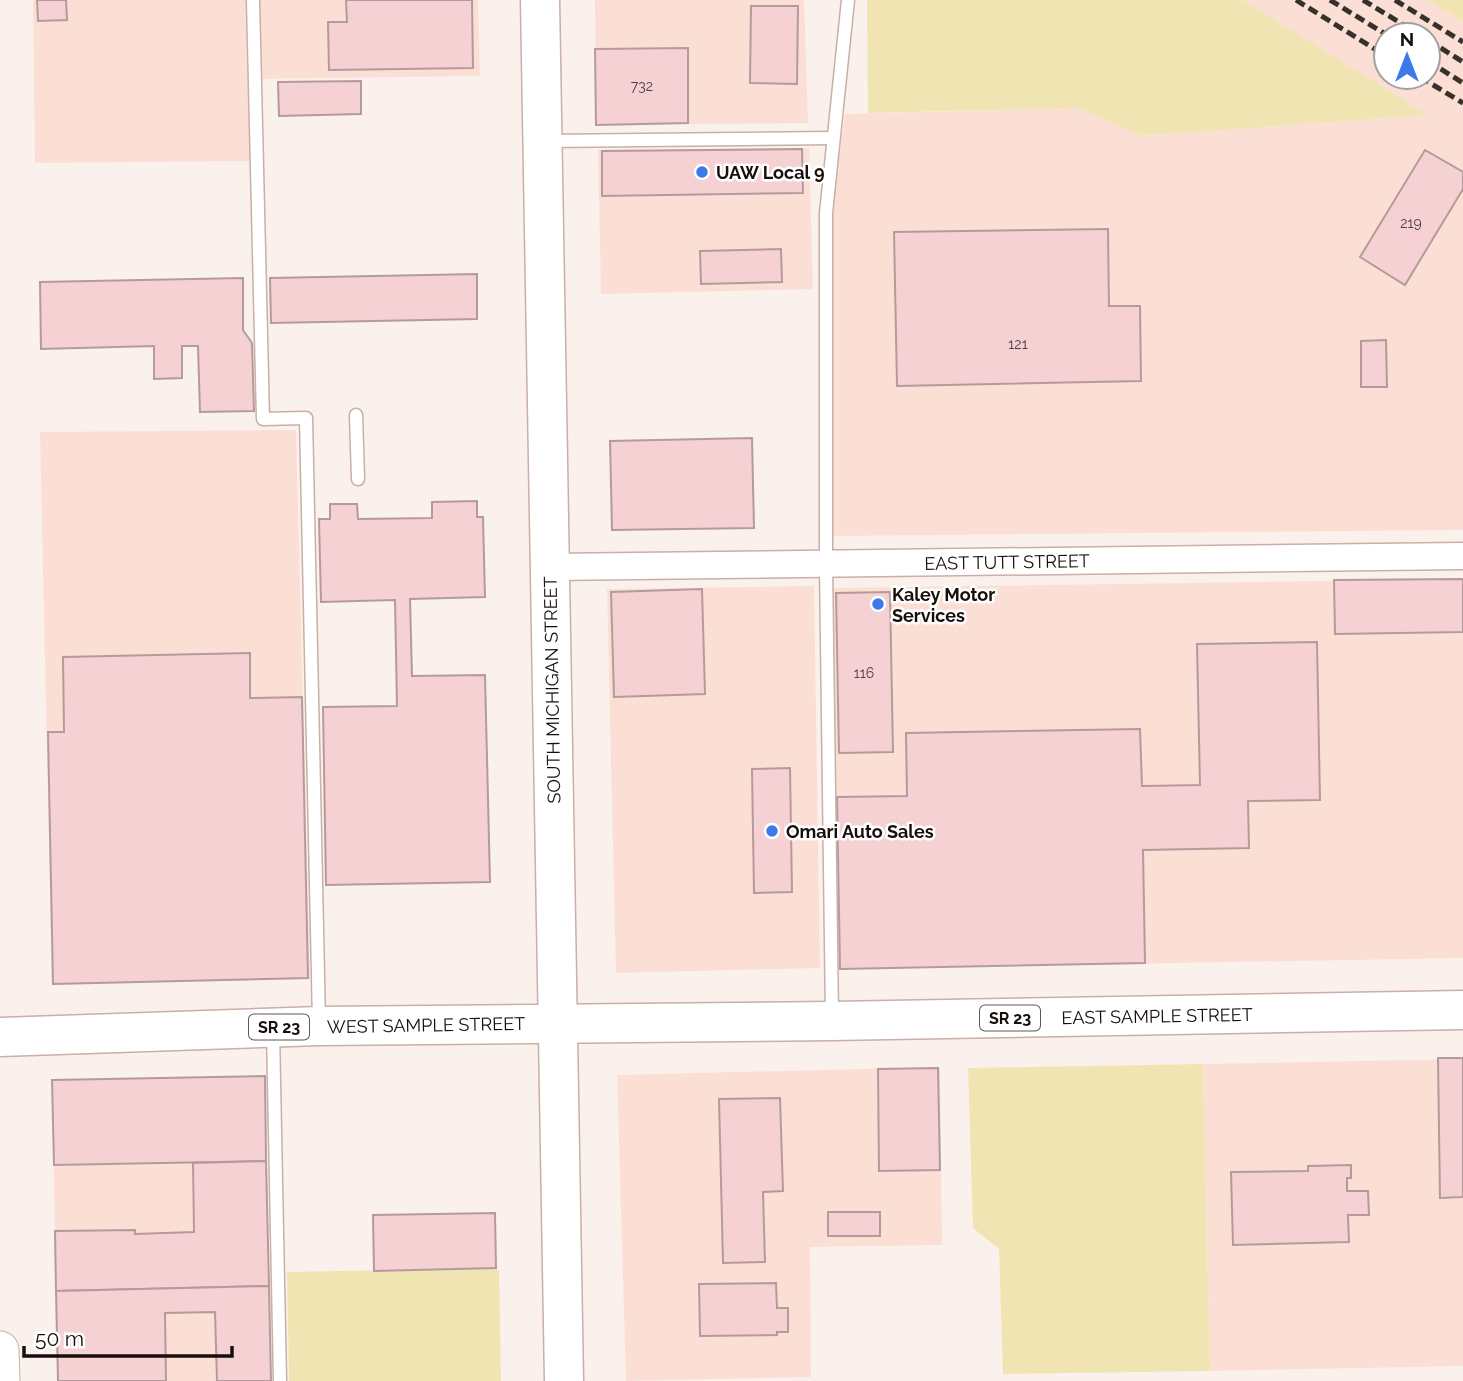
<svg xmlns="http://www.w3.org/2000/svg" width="1463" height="1381" font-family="Raleway,sans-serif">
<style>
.built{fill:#fbdfd5;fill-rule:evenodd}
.green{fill:#f0e5b2}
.building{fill:#f5d1d3;stroke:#b59a9c;stroke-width:2}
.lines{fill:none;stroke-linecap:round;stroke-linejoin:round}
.service-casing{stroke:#c9afa6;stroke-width:15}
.minor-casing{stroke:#c9afa6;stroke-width:29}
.secondary-casing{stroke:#c9afa6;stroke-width:39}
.primary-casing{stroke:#c9afa6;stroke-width:41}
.service{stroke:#fff;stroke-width:12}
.minor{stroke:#fff;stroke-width:26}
.secondary{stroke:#fff;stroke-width:37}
.primary{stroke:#fff;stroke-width:38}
.rail{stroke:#38302b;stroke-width:5;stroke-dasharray:10 5;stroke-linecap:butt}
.poi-dot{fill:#3d7ae9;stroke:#fff;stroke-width:2.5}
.labels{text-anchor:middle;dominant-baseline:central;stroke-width:5;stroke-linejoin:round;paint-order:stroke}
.number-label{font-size:14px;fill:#4e403d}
.shield{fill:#fff;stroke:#5d5754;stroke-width:2}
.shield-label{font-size:16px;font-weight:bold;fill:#170f0b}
.poi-label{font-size:18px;font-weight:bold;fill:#170f0b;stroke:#fff;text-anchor:start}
.street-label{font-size:18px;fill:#170f0b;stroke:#fff}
</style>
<rect width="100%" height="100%" fill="#fbf1ec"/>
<!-- built -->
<g class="built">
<polygon points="33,0 478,0 480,76 248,79 250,161 35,163"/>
<polygon points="595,0 804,0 808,123 596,125"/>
<path d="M1243,0h185l35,22v508l-632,6v-317l14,-105 232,-6 64,28 285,-21zM1386,35h42v42h-42z"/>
<polygon points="809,148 813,289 601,294 598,150"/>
<polygon points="296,430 310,979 52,985 40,432"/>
<polygon points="1463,579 1463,958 840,969 832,588"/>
<polygon points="814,586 820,968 616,973 607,589"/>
<polygon points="1463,1059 1463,1366 1210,1371 1203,1064"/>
<polygon points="940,1067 942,1245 810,1247 811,1377 626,1381 617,1075"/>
<polygon points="265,1076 271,1381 58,1381 52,1080"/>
</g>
<!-- green -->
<g class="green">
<polygon points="867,0 1243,0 1428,115 1141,136 1077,108 868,113"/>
<polygon points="1428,0 1463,0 1463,22"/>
<polygon points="1203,1064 1210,1371 1003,1374 999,1249 973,1228 968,1068"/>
<polygon points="496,1268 499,1271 501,1381 289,1381 287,1272"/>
</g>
<!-- building -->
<g class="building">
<polygon points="37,0 66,0 67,20 38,21"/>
<polygon points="346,0 472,0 473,68 329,70 328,22 347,22"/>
<polygon points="751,6 798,6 797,84 750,83"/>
<polygon points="688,48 688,123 596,125 595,49"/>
<polygon points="361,81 361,114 279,116 278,82"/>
<polygon points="802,149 803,193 602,196 602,151"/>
<polygon points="1425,150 1463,172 1463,189 1405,285 1360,257"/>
<polygon points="1108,229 1109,306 1140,306 1141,381 897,386 894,232"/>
<polygon points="781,249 782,282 701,284 700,251"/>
<polygon points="477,274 477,319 271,323 270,278"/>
<polygon points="243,278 243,330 252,343 254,411 200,412 198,346 182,346 182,378 154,379 154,346 41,349 40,282"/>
<polygon points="1386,340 1387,387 1361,387 1361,341"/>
<polygon points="752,438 754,528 612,530 610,441"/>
<polygon points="477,501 477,517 483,517 485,597 410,599 412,676 485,675 490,882 326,885 323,707 397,706 395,600 321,602 319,519 330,519 330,504 357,504 358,519 432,518 432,502"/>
<polygon points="1463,579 1463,632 1335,634 1334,580"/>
<polygon points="702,589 705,694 614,697 611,592"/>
<polygon points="890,592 893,752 839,753 836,593"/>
<polygon points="1317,642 1320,800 1248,801 1249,848 1143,850 1145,963 840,969 837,797 907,796 906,733 1140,729 1142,786 1200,785 1197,644"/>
<polygon points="250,653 250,698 302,697 308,978 53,984 48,732 64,732 63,657"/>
<polygon points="790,768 792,892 754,893 752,769"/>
<polygon points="1438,1058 1463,1058 1463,1197 1440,1198"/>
<polygon points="938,1068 940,1170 879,1171 878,1069"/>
<polygon points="265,1076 266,1161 54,1165 52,1080"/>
<polygon points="780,1098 783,1191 763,1192 765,1262 723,1263 719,1099"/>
<polygon points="266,1161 269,1286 56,1291 55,1231 135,1230 135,1234 194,1232 193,1163"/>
<polygon points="1351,1165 1351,1178 1347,1178 1347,1191 1368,1191 1369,1215 1348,1215 1349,1242 1233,1245 1231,1172 1308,1171 1308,1166"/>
<rect x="828" y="1212" width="52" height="24"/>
<polygon points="495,1213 496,1268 374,1271 373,1215"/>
<polygon points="776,1283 777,1308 788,1308 788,1332 777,1332 777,1335 700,1336 699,1284"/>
<polygon points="269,1286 271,1381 217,1381 215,1312 165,1313 166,1381 58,1381 56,1291"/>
</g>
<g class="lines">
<!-- service casing -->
<g class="service-casing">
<g id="service">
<polyline points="253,0 263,419 306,418 319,1022"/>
<polyline points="546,141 833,138"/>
<polyline points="356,415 358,479"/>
<polyline points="832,1017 826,565 826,213 848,0"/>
<polyline points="273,1031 280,1381"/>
</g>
</g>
<!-- minor casing -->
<g class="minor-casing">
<polyline id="minor" points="550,567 1463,556"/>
</g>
<!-- secondary casing -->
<g class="secondary-casing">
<polyline id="secondary" points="0,1350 1,1381"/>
</g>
<!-- primary casing -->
<g class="primary-casing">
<g id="primary">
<polyline points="540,0 564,1381"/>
<polyline points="0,1037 319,1026 832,1021 1463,1010"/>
</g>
</g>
<!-- service -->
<use href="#service" class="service"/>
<!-- minor -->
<use href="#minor" class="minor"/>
<!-- secondary -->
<use href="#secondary" class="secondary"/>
<!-- primary -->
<use href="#primary" class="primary"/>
<!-- rail -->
<g class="rail">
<polyline points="1296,0 1386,56"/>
<polyline points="1330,0 1387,35"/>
<polyline points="1363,0 1420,35"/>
<polyline points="1395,0 1463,42"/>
<polyline points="1428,40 1463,62"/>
<polyline points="1428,61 1463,83"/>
<polyline points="1420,77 1463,103"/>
</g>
</g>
<!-- markers -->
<g class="poi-dot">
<circle cx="702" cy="172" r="7"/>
<circle cx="878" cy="604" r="7"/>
<circle cx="772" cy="831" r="7"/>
</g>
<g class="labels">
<!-- number labels -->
<g class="number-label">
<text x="642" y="86">732</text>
<text x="1411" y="223">219</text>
<text x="1018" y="344">121</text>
<text x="864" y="673">116</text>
</g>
<!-- shield labels -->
<g class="shield">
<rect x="980" y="1005.5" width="60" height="25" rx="5"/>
<rect x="249" y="1014.5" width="60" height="25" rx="5"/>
</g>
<g class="shield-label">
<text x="1010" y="1018">SR 23</text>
<text x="279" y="1027">SR 23</text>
</g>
<!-- poi labels -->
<g class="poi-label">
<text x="716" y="172">UAW Local 9</text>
<text x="892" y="594">Kaley Motor<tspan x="892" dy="21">Services</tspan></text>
<text x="786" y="831">Omari Auto Sales</text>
</g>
<!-- street labels -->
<g class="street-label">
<text transform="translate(1007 562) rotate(-1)">EAST TUTT STREET</text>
<text transform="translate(552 690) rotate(-91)">SOUTH MICHIGAN STREET</text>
<text transform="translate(1157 1016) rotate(-1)">EAST SAMPLE STREET</text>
<text transform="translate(426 1025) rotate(-1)">WEST SAMPLE STREET</text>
</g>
</g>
<!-- north arrow -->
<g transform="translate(1407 56)"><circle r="33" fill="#ffffff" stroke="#a29f9d" stroke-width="2"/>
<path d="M0-5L12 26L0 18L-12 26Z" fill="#3d7ae9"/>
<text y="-10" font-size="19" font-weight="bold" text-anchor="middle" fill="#170f0b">N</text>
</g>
<!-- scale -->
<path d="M24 1346v10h208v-10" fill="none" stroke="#170f0b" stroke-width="3.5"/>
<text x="35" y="1346" font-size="21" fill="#170f0b" stroke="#ffffff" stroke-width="5" paint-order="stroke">50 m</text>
</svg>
